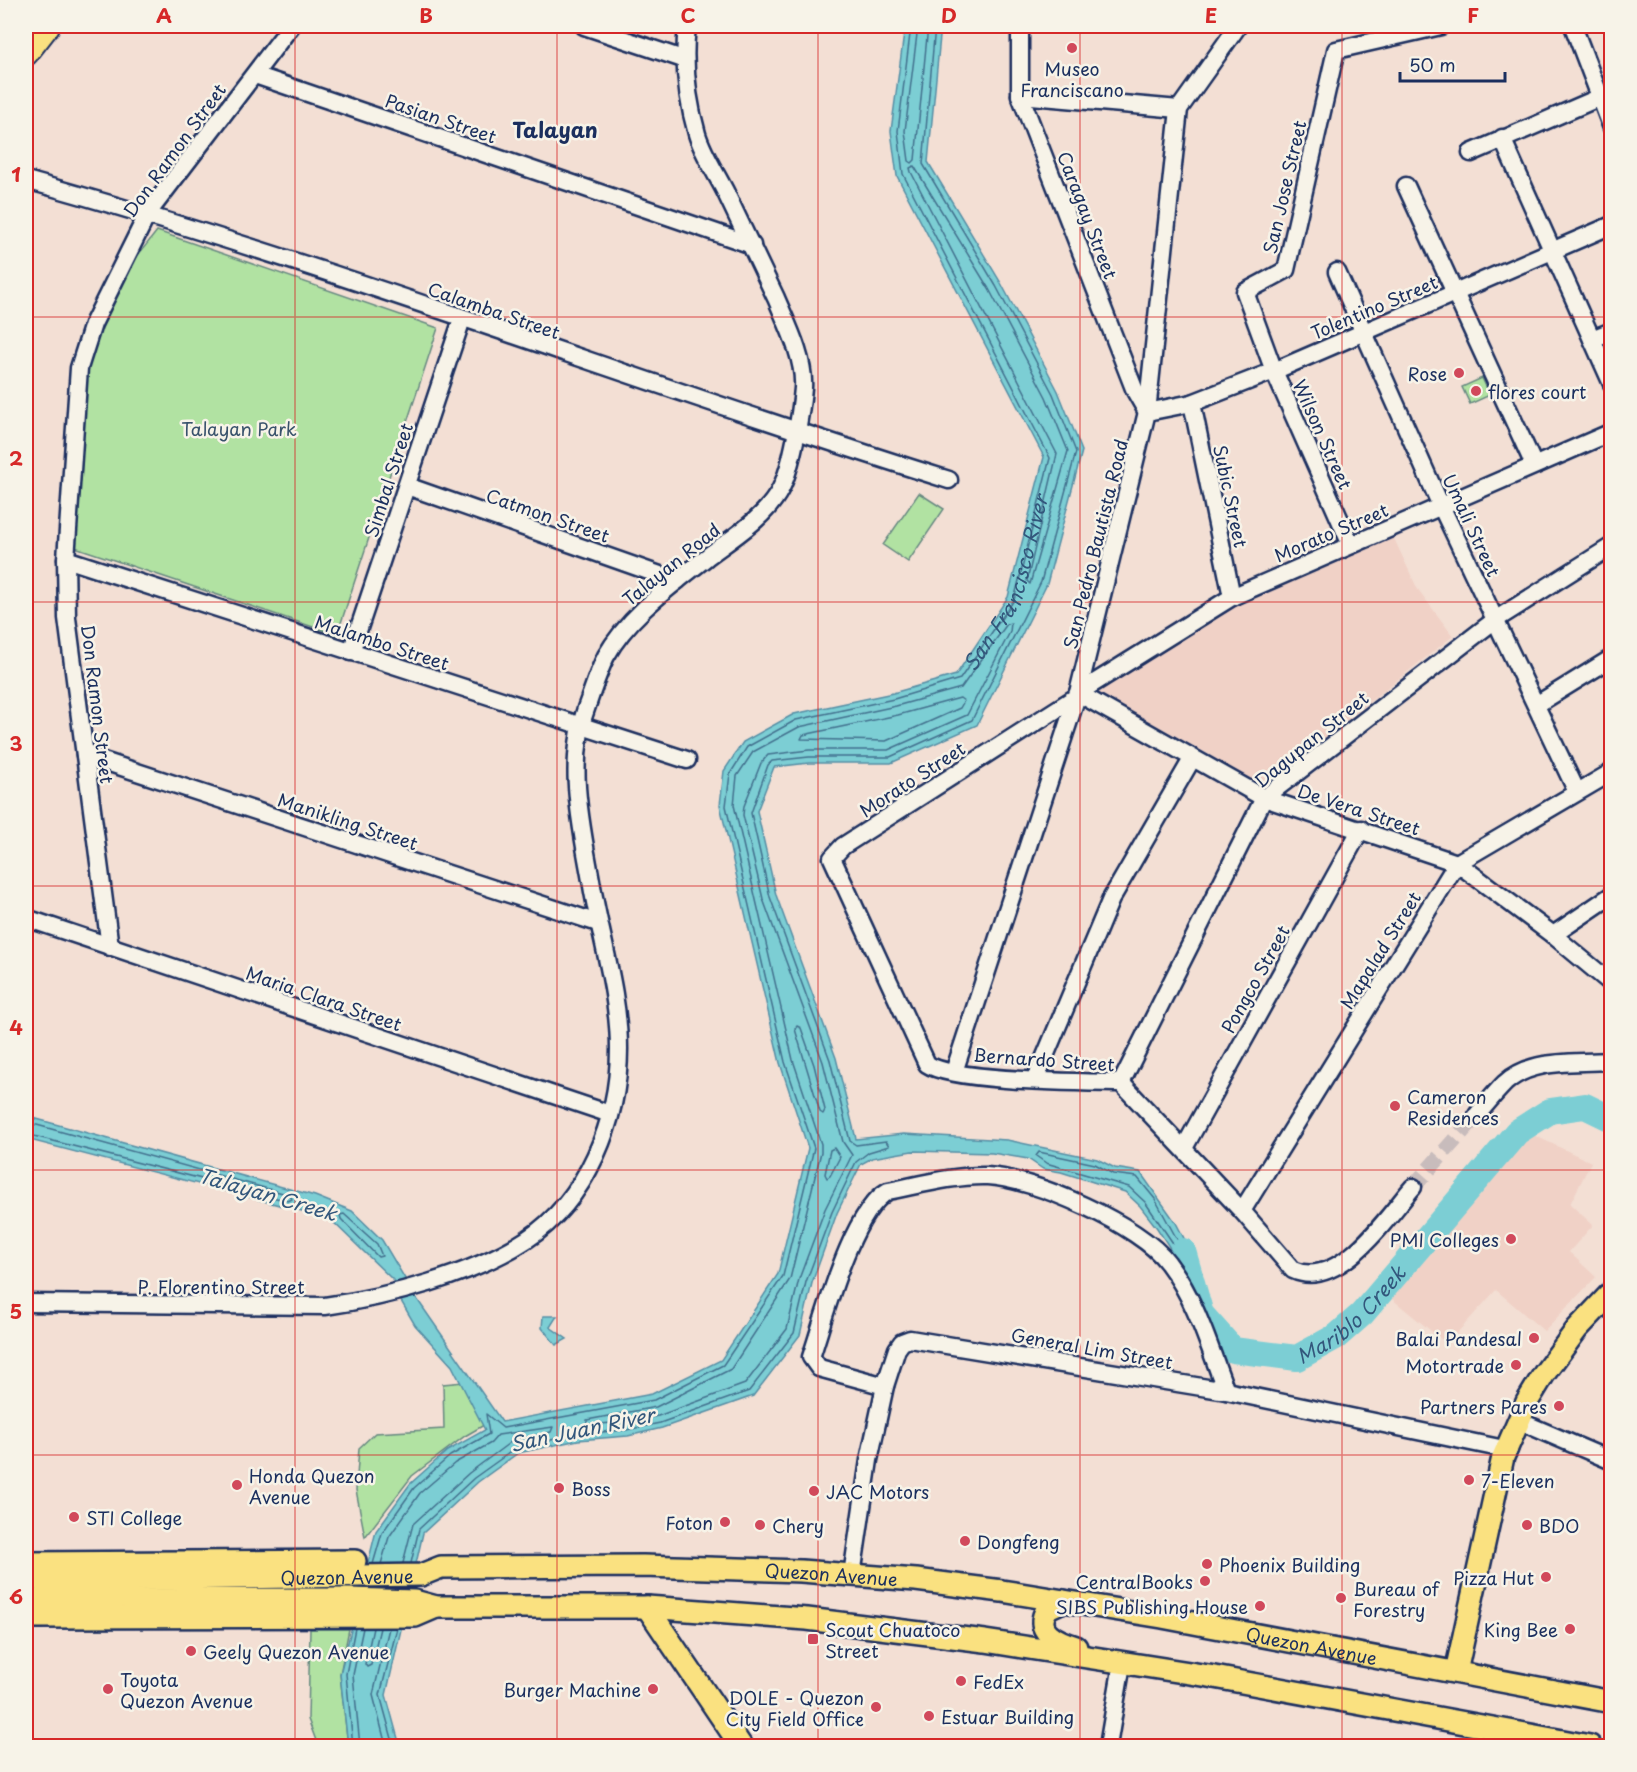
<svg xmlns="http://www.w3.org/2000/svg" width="1637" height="1772" font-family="'Playpen Sans',sans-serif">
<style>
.built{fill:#f0d1c6}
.green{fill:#b1e2a2;stroke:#668880;stroke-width:1.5}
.water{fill:#7cced4;stroke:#558ea5;stroke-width:1.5}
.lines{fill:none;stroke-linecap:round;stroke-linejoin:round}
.shore{stroke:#426f8d;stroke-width:1.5}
.river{stroke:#7cced4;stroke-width:26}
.minor-tunnel{stroke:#c8bcbc;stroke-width:16;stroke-dasharray:16 8;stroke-linecap:butt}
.major-tunnel{stroke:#c8bcbc;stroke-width:21;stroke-dasharray:21 10;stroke-linecap:butt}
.minor-casing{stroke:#1b2f5e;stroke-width:21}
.major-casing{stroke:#1b2f5e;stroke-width:26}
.highway-casing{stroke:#1b2f5e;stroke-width:28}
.minor{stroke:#f7f3e8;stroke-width:16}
.major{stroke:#fae180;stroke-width:21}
.highway{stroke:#fae180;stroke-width:24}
.grid{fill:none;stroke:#d62828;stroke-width:1.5;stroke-opacity:0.55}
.poi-dot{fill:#d1495b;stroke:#f7f3e8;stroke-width:2}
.labels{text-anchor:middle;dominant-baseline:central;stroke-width:5;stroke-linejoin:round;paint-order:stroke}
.poi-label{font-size:18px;fill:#1b2f5e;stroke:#f7f3e8;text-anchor:start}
.street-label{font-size:18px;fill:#1b2f5e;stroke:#f7f3e8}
.park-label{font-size:18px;fill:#39536c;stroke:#f7f3e8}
.water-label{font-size:20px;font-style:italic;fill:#33577c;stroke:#f7f3e8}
.quarter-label{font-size:21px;font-weight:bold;fill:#1b2f5e;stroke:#f7f3e8}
.neatline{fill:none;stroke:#d62828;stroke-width:2}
.grid-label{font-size:20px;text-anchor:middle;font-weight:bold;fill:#d62828}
</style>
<rect width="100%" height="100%" fill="#f3dfd4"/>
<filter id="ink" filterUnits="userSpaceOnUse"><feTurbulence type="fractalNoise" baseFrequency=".0167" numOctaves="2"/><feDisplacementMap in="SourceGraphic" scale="12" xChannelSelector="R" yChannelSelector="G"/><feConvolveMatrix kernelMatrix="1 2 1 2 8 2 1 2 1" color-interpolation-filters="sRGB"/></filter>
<g filter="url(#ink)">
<!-- built -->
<g class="built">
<polygon points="1391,532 1417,588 1453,636 1259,789 1234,779 1210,755 1094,692 1241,599"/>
<polygon points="1529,1133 1591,1162 1570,1204 1593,1225 1569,1252 1596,1277 1544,1331 1496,1290 1447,1344 1392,1299"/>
</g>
<!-- green -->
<g class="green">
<path d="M157,231l281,97 -101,307 -268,-90c8,-87 4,-184 50,-262 10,-18 25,-35 38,-52z"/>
<polygon points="1482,378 1490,395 1470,404 1462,387"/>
<polygon points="919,493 944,509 908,562 883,545"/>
<polygon points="464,1382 491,1421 465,1436 412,1476 365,1537 356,1490 359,1448 375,1433 444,1429 443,1384"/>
<polygon points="310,1629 349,1629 340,1674 348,1746 318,1746 308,1719"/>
</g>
<!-- water -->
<g class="water">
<polygon points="905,26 941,26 928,162 1001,283 1058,391 1082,451 1047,584 977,725 891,763 809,763 774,767 757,811 776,895 836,1058 856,1139 904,1134 1007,1140 1097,1159 1115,1168 1140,1172 1176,1223 1202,1273 1190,1286 1177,1259 1157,1228 1140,1206 1125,1192 1061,1172 1043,1169 1028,1159 992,1153 912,1151 872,1158 861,1164 837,1213 812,1283 800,1335 753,1396 662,1428 628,1436 578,1440 518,1453 478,1482 423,1533 386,1695 400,1746 348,1746 340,1674 376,1531 410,1484 447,1451 485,1430 452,1366 415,1325 401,1301 395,1282 329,1218 26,1139 26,1116 315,1196 352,1211 382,1240 417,1299 502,1422 652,1394 721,1360 778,1274 808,1148 780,1063 720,805 724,771 743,742 794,714 893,693 956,675 1008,597 1044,457 897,176 891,131"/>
<polygon points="543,1316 557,1316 550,1327 567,1339 556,1345 542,1328"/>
</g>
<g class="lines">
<!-- shore -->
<g class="shore">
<polyline points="918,26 905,131 909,161 912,163 915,160 928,26"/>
<polygon points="914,166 989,289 1046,397 1068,451 1030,584 1027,581 1057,454 911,172 910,168"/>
<polygon points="1011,623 1010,632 967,715 888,750 809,750 768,755 761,763 744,806 743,815 763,899 823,1062 843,1142 852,1155 825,1209 799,1279 787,1329 745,1384 658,1416 625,1422 587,1425 587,1420 656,1407 731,1369 790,1279 821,1152 821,1144 793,1060 734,805 737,776 753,752 799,727 896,706 961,688 1007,624"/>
<polygon points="960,698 964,701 960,708 886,741 801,739 803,735 898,715"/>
<polygon points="797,1026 801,1028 814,1065 825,1110 823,1114 820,1112 795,1029"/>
<polyline points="26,1122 290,1195 292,1199 288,1201 26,1134"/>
<polygon points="834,1148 840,1157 830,1176 827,1178 825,1174 830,1150"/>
<polygon points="1039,1152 1095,1164 1113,1174 1137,1177 1155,1199 1184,1252 1179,1252 1145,1202 1129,1187 1046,1163 1036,1156"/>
<polygon points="344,1214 377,1244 382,1256 378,1257 341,1219 340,1215"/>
<polyline points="411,1563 419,1529 474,1478 516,1448 577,1434 626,1430 660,1423 749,1391 794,1333 806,1282 832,1212 856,1162 869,1152 889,1146 886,1141 856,1145 850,1141 830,1060 770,897 751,813 768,765 772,761 809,757 890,757 972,720 1041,582 1076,452 1053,394 996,286 923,164 935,26"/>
<path id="s1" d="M373,1564l9,-31 32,-45 36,-32 39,-22 -3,-20 17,14 151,-28 69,-35 60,-89 31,-128 -29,-86 -59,-256 4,-32 17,-27 49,-27 98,-21 66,-20 54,-79 36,-142 -147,-284 -5,-43 13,-105"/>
<polyline points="381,1564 389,1537 420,1493 455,1463 491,1443 498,1435 553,1427 551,1432 512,1441 469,1473 413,1524 403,1563"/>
<polyline points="373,1628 365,1664 367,1667 371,1665 380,1628"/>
<polyline points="353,1746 346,1674 355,1628"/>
<polyline points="360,1746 353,1675 363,1628"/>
<polyline points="386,1746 373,1695 389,1628"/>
<polyline points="394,1746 380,1695 397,1628"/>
</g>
<!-- river -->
<path class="river" id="s2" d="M1183,1251l18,63 32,36 64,8 40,-22 25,-22 155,-182 33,-21 35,-5 27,13"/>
<!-- minor-tunnel -->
<polyline class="minor-tunnel" points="1413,1187 1477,1115"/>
<!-- major-tunnel -->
<polyline class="major-tunnel" points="26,1581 41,1581"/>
<!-- minor casing -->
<g class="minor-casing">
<g id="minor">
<polyline points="584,26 683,59"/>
<polyline points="1020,26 1020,95 1135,391 1147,412 1192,403 1274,371 1612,225"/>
<polyline points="1573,26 1612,128"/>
<polyline points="255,75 752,245"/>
<polyline points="1020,95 1179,109"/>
<polyline points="1502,138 1612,384"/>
<polyline points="1471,153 1612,92"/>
<path d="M26,180c311,86 614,204 923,300"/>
<polyline points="1406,186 1534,465"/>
<polyline points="1337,272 1441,506 1577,792"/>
<polyline points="1592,339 1612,331"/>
<polyline points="1192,403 1232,597"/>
<polyline points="407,486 677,581"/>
<polyline points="1351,545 1274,371 1245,292 1286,270 1336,50 1441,26"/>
<polyline points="66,559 687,760"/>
<polyline points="351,652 462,319"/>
<polyline points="1078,693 1264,798 1457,863 1553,935 1612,984"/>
<polyline points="1078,693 1232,597 1612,432"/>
<path d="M1076,697l-233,149 -11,12 95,206c26,18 156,18 194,19l121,128 51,59c46,21 94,-53 120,-83"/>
<polyline points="1536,705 1612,658"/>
<polyline points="85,755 598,923"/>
<polyline points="26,918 610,1114"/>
<polyline points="1553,935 1612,895"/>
<polyline points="110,947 67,618 66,559 79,368 93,324 148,213 291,26"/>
<polyline points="954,1072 1078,693 1147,412 1179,109 1238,26"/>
<polyline points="1035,1080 1111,899 1192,759"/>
<polyline points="1121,1083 1264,798 1495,620 1612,546"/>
<path d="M1477,1115c9,-11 18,-22 28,-32 27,-25 72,-20 107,-22"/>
<polyline points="1184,1148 1361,829"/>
<polyline points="1242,1211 1457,863 1612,772"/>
<path d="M26,1303l299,3c63,-9 148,-31 201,-66 61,-40 93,-120 93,-191 0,-55 -18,-110 -27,-163 -11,-63 -27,-125 -3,-186 5,-14 10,-30 17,-44 23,-41 65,-70 101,-99 25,-19 60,-40 74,-69 11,-22 20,-75 22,-100 2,-29 -16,-64 -27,-90 -17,-36 -34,-72 -51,-107 -9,-18 -22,-37 -28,-57 -10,-35 -14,-72 -10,-108"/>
<path d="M885,1386l-66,-18 -8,-11c14,-41 40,-145 77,-166 31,-6 67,-16 99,-15 46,2 154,49 181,87 28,37 41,84 58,128"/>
<polyline points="1519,1421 1612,1461"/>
<polyline points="852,1575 869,1460 885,1386 897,1349 902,1342 910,1339 1226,1391 1509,1450"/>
<polyline points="1108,1746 1122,1664"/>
</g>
</g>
<!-- major casing -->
<g class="major-casing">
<g id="major">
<polyline points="26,1563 355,1561"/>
<path id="s3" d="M41,1581l380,-6 20,-8 202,-1 158,5 115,9 86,11 160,26 450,85"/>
<polyline points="37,1600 349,1599 414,1601 436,1607 647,1607 807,1619 985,1641 1209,1676 1590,1746"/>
<path d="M1063,1601l-15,7c-16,23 9,33 28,39"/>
<polyline points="647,1607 741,1746"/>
<polyline points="26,1617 415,1616 436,1607"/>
<polyline points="1456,1672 1503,1457 1527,1402 1544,1374 1577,1329 1612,1292"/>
</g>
</g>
<!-- highway casing -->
<g class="highway-casing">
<polyline id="highway" points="26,53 47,26"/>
</g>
<!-- minor -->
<use href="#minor" class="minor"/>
<!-- major -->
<use href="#major" class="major"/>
<!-- highway -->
<use href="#highway" class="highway"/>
</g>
</g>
<!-- grid -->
<path class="grid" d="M295,26v1720M557,26v1720M818,26v1720M1080,26v1720M1342,26v1720M26,317h1586M26,602h1586M26,886h1586M26,1170h1586M26,1455h1586"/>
<!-- markers -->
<g class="poi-dot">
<circle cx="1072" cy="48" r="6"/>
<circle cx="1459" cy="373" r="6"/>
<circle cx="1476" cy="391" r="6"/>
<circle cx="1395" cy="1106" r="6"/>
<circle cx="1511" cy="1239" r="6"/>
<circle cx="1534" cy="1338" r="6"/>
<circle cx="1516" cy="1365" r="6"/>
<circle cx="1559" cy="1406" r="6"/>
<circle cx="1469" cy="1480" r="6"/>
<circle cx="237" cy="1485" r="6"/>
<circle cx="559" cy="1488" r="6"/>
<circle cx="814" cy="1491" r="6"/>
<circle cx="74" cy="1517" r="6"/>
<circle cx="725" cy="1522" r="6"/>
<circle cx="760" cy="1525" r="6"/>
<circle cx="1527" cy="1525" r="6"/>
<circle cx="965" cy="1541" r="6"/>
<circle cx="1207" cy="1564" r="6"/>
<circle cx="1546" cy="1577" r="6"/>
<circle cx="1205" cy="1581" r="6"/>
<circle cx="1341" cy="1598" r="6"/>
<circle cx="1260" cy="1606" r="6"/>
<circle cx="1570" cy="1629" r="6"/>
<rect x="807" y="1633" width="12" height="12" rx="3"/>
<circle cx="191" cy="1651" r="6"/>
<circle cx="961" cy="1681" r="6"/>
<circle cx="108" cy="1689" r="6"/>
<circle cx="653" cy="1689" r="6"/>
<circle cx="876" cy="1707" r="6"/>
<circle cx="929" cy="1716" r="6"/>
</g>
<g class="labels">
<!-- poi labels -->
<g class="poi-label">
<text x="1072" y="68" text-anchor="middle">Museo<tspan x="1072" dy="21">Franciscano</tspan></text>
<text x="1447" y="373" text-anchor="end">Rose</text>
<text x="1488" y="391">flores court</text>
<text x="1407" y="1096">Cameron<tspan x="1407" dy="21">Residences</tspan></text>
<text x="1499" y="1239" text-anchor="end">PMI Colleges</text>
<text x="1522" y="1338" text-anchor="end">Balai Pandesal</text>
<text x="1504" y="1365" text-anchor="end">Motortrade</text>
<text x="1547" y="1406" text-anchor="end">Partners Pares</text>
<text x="249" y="1475">Honda Quezon<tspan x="249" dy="21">Avenue</tspan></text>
<text x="1481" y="1480">7-Eleven</text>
<text x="571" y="1488">Boss</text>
<text x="826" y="1491">JAC Motors</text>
<text x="86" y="1517">STI College</text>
<text x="713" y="1522" text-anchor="end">Foton</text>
<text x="772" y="1525">Chery</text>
<text x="1539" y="1525">BDO</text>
<text x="977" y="1541">Dongfeng</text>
<text x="1219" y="1564">Phoenix Building</text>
<text x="1534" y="1577" text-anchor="end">Pizza Hut</text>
<text x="1193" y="1581" text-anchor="end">CentralBooks</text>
<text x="1353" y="1588">Bureau of<tspan x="1353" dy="21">Forestry</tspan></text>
<text x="1248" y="1606" text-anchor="end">SIBS Publishing House</text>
<text x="825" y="1629">Scout Chuatoco<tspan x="825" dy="21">Street</tspan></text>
<text x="1558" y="1629" text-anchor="end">King Bee</text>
<text x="203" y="1651">Geely Quezon Avenue</text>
<text x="120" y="1679">Toyota<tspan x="120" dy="21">Quezon Avenue</tspan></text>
<text x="973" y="1681">FedEx</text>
<text x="641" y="1689" text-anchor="end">Burger Machine</text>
<text x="864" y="1697" text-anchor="end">DOLE - Quezon<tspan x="864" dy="21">City Field Office</tspan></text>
<text x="941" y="1716">Estuar Building</text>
</g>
<!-- street labels -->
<g class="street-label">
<text transform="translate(441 118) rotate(19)">Pasian Street</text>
<text transform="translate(174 150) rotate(-54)">Don Ramon Street</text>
<text transform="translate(1284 187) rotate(-77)">San Jose Street</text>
<text transform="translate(1088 215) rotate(69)">Caragay Street</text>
<text transform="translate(1374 307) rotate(-23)">Tolentino Street</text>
<text transform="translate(494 310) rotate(19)">Calamba Street</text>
<text transform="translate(1323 434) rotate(66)">Wilson Street</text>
<text transform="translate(388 480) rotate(-72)">Simbal Street</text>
<text transform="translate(1231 496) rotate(78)">Subic Street</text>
<text transform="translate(548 515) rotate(19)">Catmon Street</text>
<text transform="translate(1472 525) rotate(65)">Umali Street</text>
<text transform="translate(1331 532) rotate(-23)">Morato Street</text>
<text transform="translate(1095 544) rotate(-76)">San Pedro Bautista Road</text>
<text transform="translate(671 564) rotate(-39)">Talayan Road</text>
<text transform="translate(382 642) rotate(18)">Malambo Street</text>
<text transform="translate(98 704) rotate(83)">Don Ramon Street</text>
<text transform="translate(1311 739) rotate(-39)">Dagupan Street</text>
<text transform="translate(912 779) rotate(-33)">Morato Street</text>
<text transform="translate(1359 809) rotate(18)">De Vera Street</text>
<text transform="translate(348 821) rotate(18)">Manikling Street</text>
<text transform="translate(1380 950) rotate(-58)">Mapalad Street</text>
<text transform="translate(1255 979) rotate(-61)">Pongco Street</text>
<text transform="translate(324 998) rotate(19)">Maria Clara Street</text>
<text transform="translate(1044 1059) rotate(4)">Bernardo Street</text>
<text x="221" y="1286">P. Florentino Street</text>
<text transform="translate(1092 1348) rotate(10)">General Lim Street</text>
<text stroke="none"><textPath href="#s3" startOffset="792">Quezon Avenue</textPath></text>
<text stroke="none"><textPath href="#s3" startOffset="306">Quezon Avenue</textPath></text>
<text stroke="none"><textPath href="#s3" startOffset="1278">Quezon Avenue</textPath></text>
</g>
<!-- park labels -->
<g class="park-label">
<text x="239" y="428">Talayan Park</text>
</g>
<!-- water labels -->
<g class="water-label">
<text stroke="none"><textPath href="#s1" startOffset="1444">San Francisco River</textPath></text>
<text transform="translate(268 1194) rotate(16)">Talayan Creek</text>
<text stroke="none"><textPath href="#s2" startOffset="248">Mariblo Creek</textPath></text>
<text transform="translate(582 1429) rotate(-12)">San Juan River</text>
</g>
<!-- quarter labels -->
<g class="quarter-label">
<text x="555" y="129">Talayan</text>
</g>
</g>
<!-- margin -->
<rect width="1637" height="1772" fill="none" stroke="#f7f3e8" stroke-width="66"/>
<!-- scale -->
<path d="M1400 72v9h105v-9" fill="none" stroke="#1b2f5e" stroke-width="3"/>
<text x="1409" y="72" font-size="18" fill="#1b2f5e" stroke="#f7f3e8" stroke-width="4.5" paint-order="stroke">50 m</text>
<rect x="33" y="33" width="1571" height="1706" class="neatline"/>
<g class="grid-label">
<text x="164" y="23">A</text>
<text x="426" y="23">B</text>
<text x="688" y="23">C</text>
<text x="949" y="23">D</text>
<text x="1211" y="23">E</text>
<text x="1473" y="23">F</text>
<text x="16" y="182">1</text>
<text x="16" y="466">2</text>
<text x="16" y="751">3</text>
<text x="16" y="1035">4</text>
<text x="16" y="1319">5</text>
<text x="16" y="1604">6</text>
</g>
</svg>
